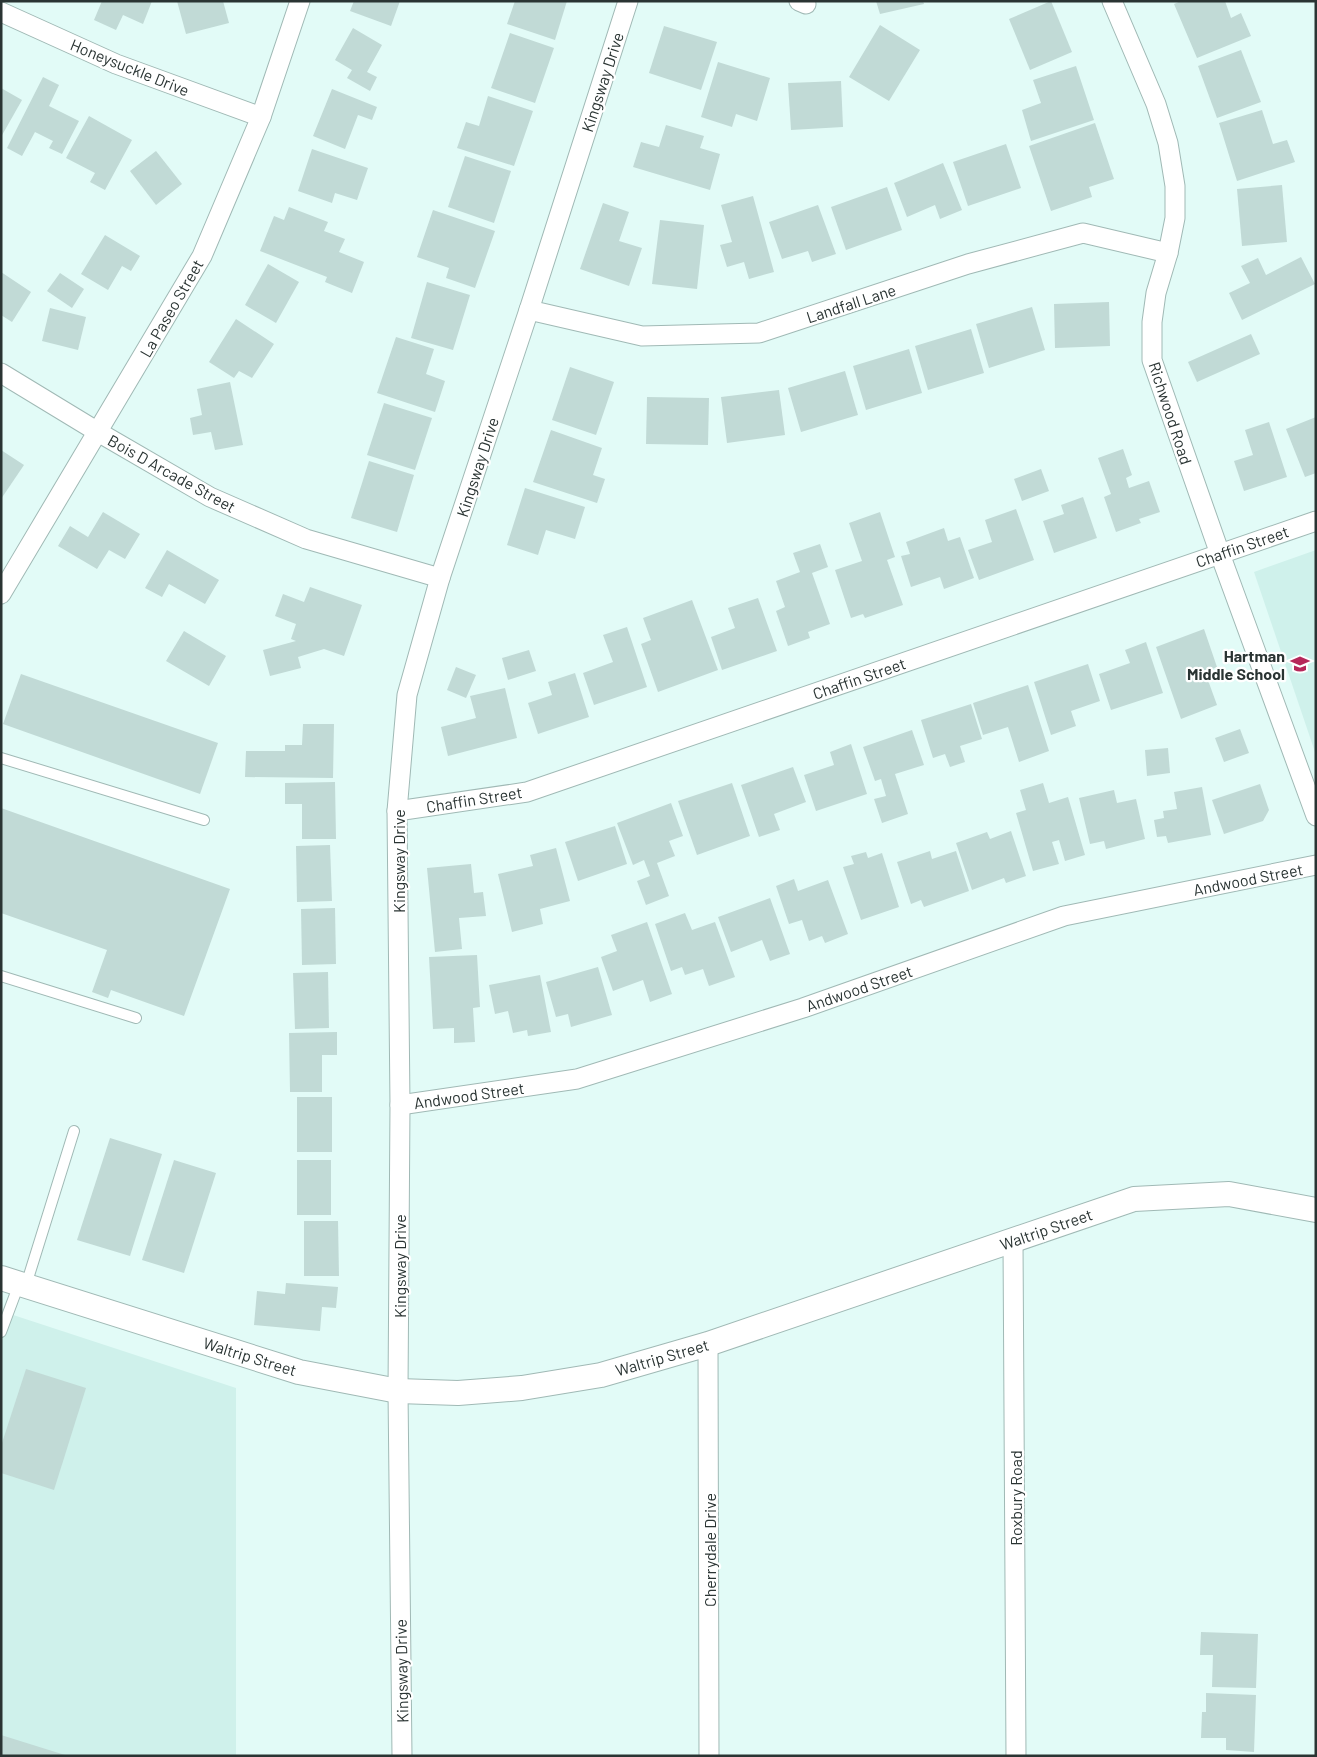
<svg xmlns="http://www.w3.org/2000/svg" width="1317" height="1757" font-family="Barlow,sans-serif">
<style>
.built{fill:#cff1eb}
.building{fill:#c1dad6}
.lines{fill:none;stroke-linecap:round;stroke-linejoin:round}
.service-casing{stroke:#a0b9b5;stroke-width:12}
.minor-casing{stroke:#a0b9b5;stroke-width:21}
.tertiary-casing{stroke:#a0b9b5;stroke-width:26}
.service{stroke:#fff;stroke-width:10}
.minor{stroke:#fff;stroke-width:19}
.tertiary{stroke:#fff;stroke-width:24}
.labels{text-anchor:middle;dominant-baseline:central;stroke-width:4.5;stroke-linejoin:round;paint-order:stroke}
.street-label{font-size:16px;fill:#2a3433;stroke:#fff}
.poi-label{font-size:16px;font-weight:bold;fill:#2a3433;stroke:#fff;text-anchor:end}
</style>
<rect width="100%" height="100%" fill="#e2fbf7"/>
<!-- built -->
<g class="built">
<polygon points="1316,550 1316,755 1254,572"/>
<polygon points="1,1311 236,1388 236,1756 1,1756"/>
</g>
<!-- building -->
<g class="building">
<polygon points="102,1 152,1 143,24 123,15 116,30 94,20"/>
<polygon points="177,1 223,1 229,23 186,34"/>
<polygon points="354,1 400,1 391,26 350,11"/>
<polygon points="515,1 567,1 555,40 507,24"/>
<polygon points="876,1 923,1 924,4 880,14"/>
<polygon points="1051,1 1072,52 1030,70 1009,19"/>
<polygon points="1181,1 1225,1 1231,18 1241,13 1251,36 1197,58 1174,4"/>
<polygon points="880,25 920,50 889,101 849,77"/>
<polygon points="664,26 717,42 701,90 649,73"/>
<polygon points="353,28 382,45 367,72 377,77 370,91 347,78 352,70 335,60"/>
<polygon points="510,33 554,48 535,103 491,88"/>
<polygon points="1241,50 1261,102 1217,118 1198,66"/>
<polygon points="718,62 770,78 757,121 736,114 732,127 701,117"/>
<polygon points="1076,66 1094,120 1031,141 1022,110 1041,103 1033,80"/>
<polygon points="43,77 59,85 49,106 79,121 62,154 49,148 53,141 35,132 22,156 7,148"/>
<polygon points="841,81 843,127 791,130 788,83"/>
<polygon points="1,88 22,100 1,137"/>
<polygon points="332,89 377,107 372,120 358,115 345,149 313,136"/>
<polygon points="488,96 533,111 514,166 457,148 466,122 479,126"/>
<polygon points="1262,110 1273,144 1287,140 1295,162 1237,181 1219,123"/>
<polygon points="89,116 132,140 105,190 90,182 95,173 66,158"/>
<polygon points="1095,123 1114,179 1089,187 1092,197 1051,211 1029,146"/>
<polygon points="666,125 704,136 700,148 720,154 710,190 633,167 641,142 659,147"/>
<polygon points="1006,144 1021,188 968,206 953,162"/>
<polygon points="312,149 368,168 357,200 335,193 332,203 298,191"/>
<polygon points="156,151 182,184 156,205 130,171"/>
<polygon points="465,156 511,171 494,223 448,207"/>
<polygon points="943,163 962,210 940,219 935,205 907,217 894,183"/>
<polygon points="1282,185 1287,242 1242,246 1237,189"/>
<polygon points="887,187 902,230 846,250 831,207"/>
<polygon points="753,196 774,272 749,279 744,262 727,267 720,245 732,242 721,205"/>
<polygon points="603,203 629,212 619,241 642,248 629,286 580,269"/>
<polygon points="818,205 836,254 812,262 808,251 782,259 769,222"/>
<polygon points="289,207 328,222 324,231 345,239 339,252 364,262 352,293 325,282 327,277 260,251 274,216 284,220"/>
<polygon points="433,210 495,231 475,288 446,278 449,268 417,257"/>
<polygon points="660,220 704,225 697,289 652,284"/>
<polygon points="105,235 140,256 131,271 122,266 108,290 81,274"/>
<polygon points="1301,257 1315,284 1242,320 1229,293 1250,283 1241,266 1258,258 1266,275"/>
<polygon points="268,264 299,282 276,323 245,305"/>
<polygon points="1,272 31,292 12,322 1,315"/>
<polygon points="60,273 84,289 72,308 47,291"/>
<polygon points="427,282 470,295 453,350 411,338"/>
<polygon points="1109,302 1110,346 1055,348 1054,304"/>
<polygon points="1032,307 1045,350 989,368 976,324"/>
<polygon points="50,308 86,317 78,350 42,341"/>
<polygon points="236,319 274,344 252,378 239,371 234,378 209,362"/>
<polygon points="971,329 984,373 928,390 915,346"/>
<polygon points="1251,334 1260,354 1197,382 1188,362"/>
<polygon points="396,337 434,349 426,374 445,381 435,412 377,393"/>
<polygon points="909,349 922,393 866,410 853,366"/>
<polygon points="570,367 614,382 596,435 552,420"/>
<polygon points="845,371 858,415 801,432 788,388"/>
<polygon points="230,382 243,445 215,450 211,432 193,435 190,418 202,415 197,389"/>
<polygon points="779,390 785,435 727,443 721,397"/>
<polygon points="647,397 709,398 708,445 646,444"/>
<polygon points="384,403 432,418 415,470 367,455"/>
<polygon points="1316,417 1316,473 1305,477 1286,429"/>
<polygon points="1269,422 1287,477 1244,491 1234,461 1253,455 1245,430"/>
<polygon points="551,430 602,448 593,475 605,479 597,503 533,482"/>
<polygon points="1123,449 1132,475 1126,478 1129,488 1149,481 1160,512 1139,519 1141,523 1116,532 1104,497 1111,494 1098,458"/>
<polygon points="1,450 24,465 1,499"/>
<polygon points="369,461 414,475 397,532 351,518"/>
<polygon points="1041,469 1049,491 1022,501 1014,479"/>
<polygon points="525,488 585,507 575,539 546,530 538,555 507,545"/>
<polygon points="1083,497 1097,538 1054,553 1043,521 1064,514 1061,505"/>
<polygon points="1016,509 1034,560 979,580 968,550 992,542 985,520"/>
<polygon points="103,512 140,534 125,559 109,550 97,569 58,546 70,526 88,537"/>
<polygon points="880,512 895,557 887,560 903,605 865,618 863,614 851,618 835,570 862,561 849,523"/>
<polygon points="944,528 948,541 960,537 974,578 944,589 940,577 911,587 901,556 910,554 906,542"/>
<polygon points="820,544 828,567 812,573 830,624 808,632 810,638 788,646 776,611 785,607 776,581 800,572 793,553"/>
<polygon points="167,550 219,580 205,604 169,584 162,597 145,588"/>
<polygon points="310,587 362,605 344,656 324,649 298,657 301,668 270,676 263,650 296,641 291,639 296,624 275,616 283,594 304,602"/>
<polygon points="758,598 777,651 722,670 711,637 735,628 728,608"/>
<polygon points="692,600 718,670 658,692 641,644 651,640 643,618"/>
<polygon points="627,627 647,687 594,705 583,673 613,662 603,635"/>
<polygon points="1204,629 1217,667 1205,672 1217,705 1181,719 1156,647"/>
<polygon points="184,631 226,656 209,686 166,661"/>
<polygon points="1146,642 1163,693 1111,710 1099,674 1130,663 1125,650"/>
<polygon points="529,650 536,671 508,680 502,658"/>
<polygon points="1088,664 1100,701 1071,711 1076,726 1051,735 1034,682"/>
<polygon points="456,667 476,675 466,698 447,690"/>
<polygon points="575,673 589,717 538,734 528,703 552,695 548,682"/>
<polygon points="21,674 218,743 200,794 3,724"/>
<polygon points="1028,685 1049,751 1019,762 1008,727 983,735 973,703"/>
<polygon points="505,688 517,738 448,756 441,727 476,718 470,696"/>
<polygon points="971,704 982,739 960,746 965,762 950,767 945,754 933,758 921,720"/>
<polygon points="303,724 334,724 333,778 245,777 246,751 285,751 285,745 302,745"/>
<polygon points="1240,729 1249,753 1224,762 1215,738"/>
<polygon points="912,730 924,765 895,774 908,814 882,823 874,799 886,796 881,779 875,781 863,747"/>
<polygon points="851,744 867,794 816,811 804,775 834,765 830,752"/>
<polygon points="1168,748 1170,773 1147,776 1145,750"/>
<polygon points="793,767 806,802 774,814 780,830 759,837 741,785"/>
<polygon points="335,782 336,839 302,839 302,804 285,804 285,783"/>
<polygon points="732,783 750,836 697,855 678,801"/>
<polygon points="1043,783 1049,803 1068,797 1085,855 1065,861 1059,840 1052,842 1059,864 1033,871 1016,813 1026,810 1020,790"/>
<polygon points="1260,784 1269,810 1263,821 1224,834 1212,800"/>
<polygon points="1202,787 1211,835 1168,843 1166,836 1157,837 1154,820 1164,818 1163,811 1177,809 1174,792"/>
<polygon points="1114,790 1117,803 1136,799 1145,839 1106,849 1104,841 1090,844 1079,798"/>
<polygon points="671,803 683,836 669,841 675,856 657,863 669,896 646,905 637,881 650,876 644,860 633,865 617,823"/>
<polygon points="1,808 230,889 184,1016 111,990 108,998 92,992 107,950 1,913"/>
<polygon points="615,826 627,864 578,881 565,842"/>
<polygon points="1011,831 1026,876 1006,883 1004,878 972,890 956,843 987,832 990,839"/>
<polygon points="330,845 332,901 297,902 296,846"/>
<polygon points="556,848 570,901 540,909 543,924 512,932 498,874 533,866 530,855"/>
<polygon points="930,851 932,859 956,851 969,891 924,907 921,900 911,904 897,862"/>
<polygon points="866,852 868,858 882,853 899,907 861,920 843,867 854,864 851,856"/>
<polygon points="471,864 474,893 483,892 486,916 459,918 462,949 435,952 427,868"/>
<polygon points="794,879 798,891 828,880 848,934 825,943 822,936 809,941 802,920 789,924 776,886"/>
<polygon points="770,898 790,954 770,961 762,940 731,952 718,917"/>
<polygon points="335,908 336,964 302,965 301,909"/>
<polygon points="685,913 692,930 715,922 735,977 709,986 703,969 685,975 682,967 671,971 655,924"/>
<polygon points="647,922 672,994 650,1002 643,980 613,991 601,957 617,951 611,935"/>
<polygon points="477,955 480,1007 473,1008 475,1042 454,1043 454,1028 433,1029 429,957"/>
<polygon points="598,967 612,1015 571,1027 568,1014 556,1017 546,982"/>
<polygon points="328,972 329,1028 295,1029 293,973"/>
<polygon points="540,975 551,1032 528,1036 527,1030 513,1033 508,1011 495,1014 489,985"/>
<polygon points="337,1032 337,1055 322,1055 322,1092 290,1092 289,1033"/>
<rect x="297" y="1097" width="35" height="55"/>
<polygon points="110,1138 162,1154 130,1256 77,1240"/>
<polygon points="174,1160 216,1173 184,1273 142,1260"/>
<rect x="297" y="1160" width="34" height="55"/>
<polygon points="304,1221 338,1221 339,1276 304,1276"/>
<polygon points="286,1283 338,1287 336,1308 322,1307 320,1331 254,1325 257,1291 285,1294"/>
<polygon points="26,1369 86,1388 54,1490 1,1473 1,1446"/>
<polygon points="1201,1632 1258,1634 1256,1688 1212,1687 1213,1655 1200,1655"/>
<polygon points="1206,1693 1256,1695 1254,1752 1226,1750 1226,1738 1201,1738 1202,1712 1206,1712"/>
<polygon points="1,1735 65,1755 65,1756 1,1756"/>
</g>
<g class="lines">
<!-- service casing -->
<g class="service-casing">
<g id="service">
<polyline points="1,758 204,820"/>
<polyline points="1,976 136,1018"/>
<polyline points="26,1285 74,1131"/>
<polyline points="1,1332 19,1284"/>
</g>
</g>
<!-- minor casing -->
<g class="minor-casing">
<g id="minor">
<polyline points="799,1 806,4"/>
<polyline points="1112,1 1156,104 1168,143 1175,186 1175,218 1168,253 1156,293 1152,322 1152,360 1220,554 1316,816"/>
<polyline points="1,12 116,64 261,117"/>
<polyline points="529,310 642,336 759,333 968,264 1083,233 1168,253"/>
<polyline points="1,373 98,432 210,497 306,539 440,578"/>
<polyline points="1,594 202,256 261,117 300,1"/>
<polyline points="397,811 527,792 1316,521"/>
<polyline points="400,1105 577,1079 803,1008 1064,916 1316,865"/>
<polyline points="1013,1241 1016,1756"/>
<polyline points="708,1344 709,1756"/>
<polyline points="402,1756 398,1391 400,1105 397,811 407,695 440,578 529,310 628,1"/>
</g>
</g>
<!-- tertiary casing -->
<g class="tertiary-casing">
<polyline id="tertiary" points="1,1278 299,1372 398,1391 458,1393 522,1388 601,1375 708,1344 1134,1199 1229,1194 1316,1210"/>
</g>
<!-- service -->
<use href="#service" class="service"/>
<!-- minor -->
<use href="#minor" class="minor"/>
<!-- tertiary -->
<use href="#tertiary" class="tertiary"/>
</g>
<!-- icons -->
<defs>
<g id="school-bare" transform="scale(1.5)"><path d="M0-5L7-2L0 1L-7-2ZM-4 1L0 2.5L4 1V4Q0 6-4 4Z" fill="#b6275a" stroke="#fff" stroke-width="2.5" paint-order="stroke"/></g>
</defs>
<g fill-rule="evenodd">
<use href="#school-bare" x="1300" y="664"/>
</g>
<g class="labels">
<!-- street labels -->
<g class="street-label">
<text transform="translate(130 67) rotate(22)">Honeysuckle Drive</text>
<text transform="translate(602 82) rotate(-72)">Kingsway Drive</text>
<text transform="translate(851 303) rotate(-18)">Landfall Lane</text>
<text transform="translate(171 308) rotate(-60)">La Paseo Street</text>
<text transform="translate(1171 413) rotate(72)">Richwood Road</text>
<text transform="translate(477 467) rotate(-72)">Kingsway Drive</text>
<text transform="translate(172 473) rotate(29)">Bois D Arcade Street</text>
<text transform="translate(1242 546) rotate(-19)">Chaffin Street</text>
<text transform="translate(859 678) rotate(-19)">Chaffin Street</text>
<text transform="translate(474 799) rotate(-9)">Chaffin Street</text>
<text transform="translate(398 861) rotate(-90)">Kingsway Drive</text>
<text transform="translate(1248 879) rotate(-11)">Andwood Street</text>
<text transform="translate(859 988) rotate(-19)">Andwood Street</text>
<text transform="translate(469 1095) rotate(-8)">Andwood Street</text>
<text transform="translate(1046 1229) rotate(-19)">Waltrip Street</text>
<text transform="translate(399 1266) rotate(-90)">Kingsway Drive</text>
<text transform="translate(250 1356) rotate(17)">Waltrip Street</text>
<text transform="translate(662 1357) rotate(-16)">Waltrip Street</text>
<text transform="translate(1015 1498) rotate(-90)">Roxbury Road</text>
<text transform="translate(709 1550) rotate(-90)">Cherrydale Drive</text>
<text transform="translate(401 1671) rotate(-91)">Kingsway Drive</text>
</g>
<!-- poi labels -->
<g class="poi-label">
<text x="1285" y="655">Hartman<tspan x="1285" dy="18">Middle School</tspan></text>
</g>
</g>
<!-- border -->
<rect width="1317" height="1757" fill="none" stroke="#2a3433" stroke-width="5"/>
</svg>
